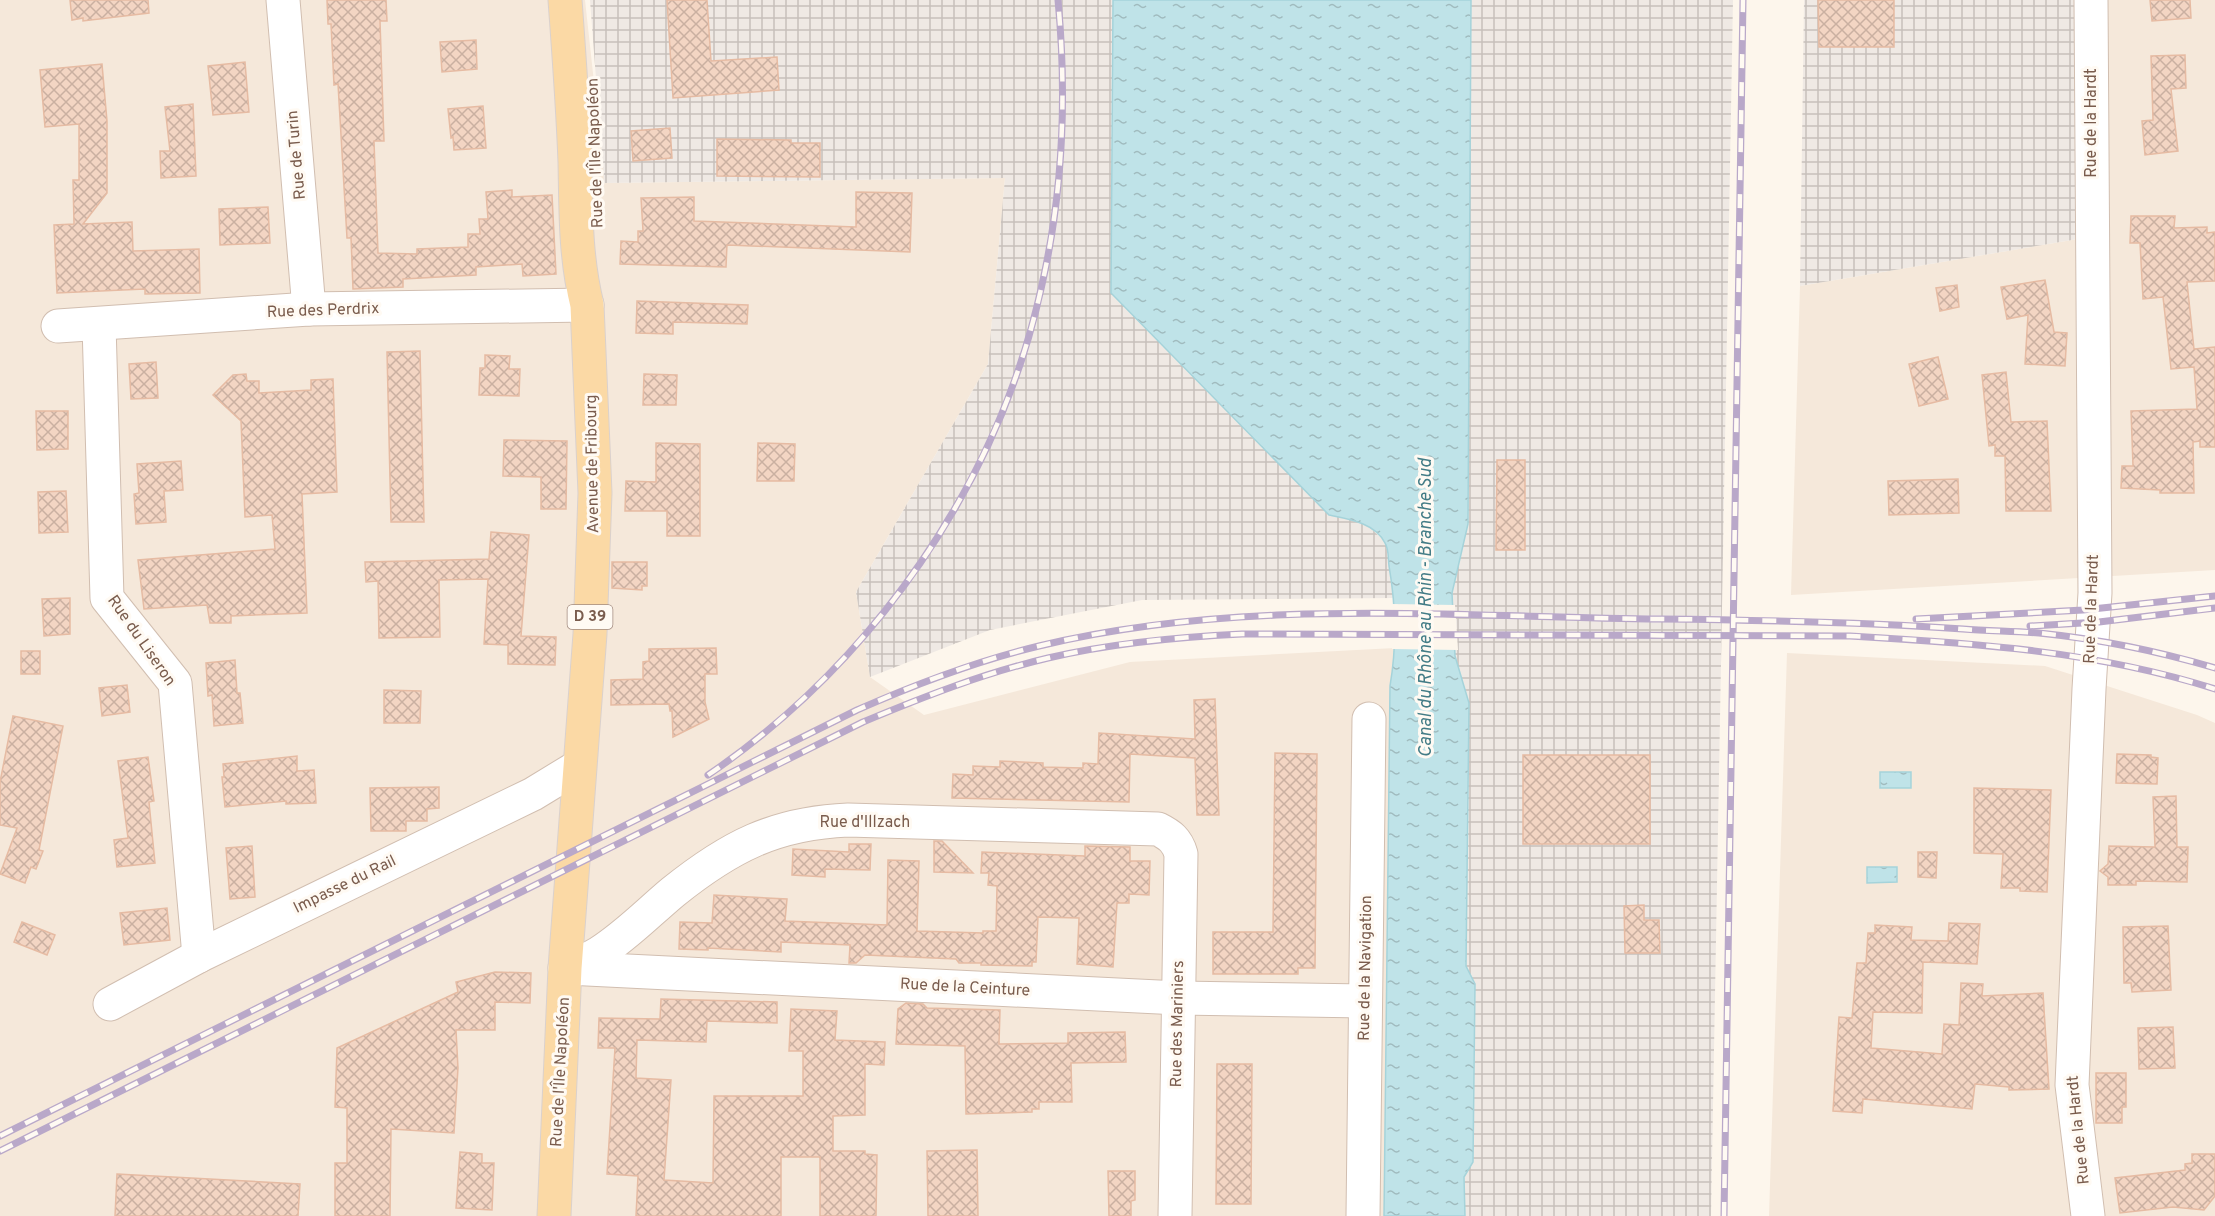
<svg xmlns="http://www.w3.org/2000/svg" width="2215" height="1216" font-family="Overpass,sans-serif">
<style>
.residential{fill:#f5e8da}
.industrial{fill:url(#industrial-grid)}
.water{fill:url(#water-ripples);stroke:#a5d3da;stroke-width:1.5}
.pier{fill:#fdf6ec}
.building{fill:url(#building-cross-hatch);stroke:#e6bba3;stroke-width:1.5}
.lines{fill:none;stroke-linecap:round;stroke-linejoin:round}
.minor-casing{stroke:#d1beb0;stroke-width:35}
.major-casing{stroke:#dad1cd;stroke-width:35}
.minor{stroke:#fff;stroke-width:33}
.major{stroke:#fbd9a5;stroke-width:33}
.rail-casing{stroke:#b9a8c9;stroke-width:7}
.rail{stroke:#fffaf3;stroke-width:4.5;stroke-dasharray:14;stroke-linecap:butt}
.labels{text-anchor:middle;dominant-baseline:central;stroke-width:6;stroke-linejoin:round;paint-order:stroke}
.shield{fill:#fffaf3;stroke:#a28b7f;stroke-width:1.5}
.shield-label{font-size:15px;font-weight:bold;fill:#7a5c4d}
.street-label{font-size:16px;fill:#7a5c4d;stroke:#fffaf3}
.water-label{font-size:18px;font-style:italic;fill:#437c86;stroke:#fffaf3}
</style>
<defs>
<pattern id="industrial-grid" width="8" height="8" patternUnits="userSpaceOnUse" patternTransform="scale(1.5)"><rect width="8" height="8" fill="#efe9e4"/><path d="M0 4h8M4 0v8" fill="none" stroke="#c7c0bb"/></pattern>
<pattern id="water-ripples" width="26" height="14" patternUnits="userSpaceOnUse" patternTransform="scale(1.5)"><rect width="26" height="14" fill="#bfe3e8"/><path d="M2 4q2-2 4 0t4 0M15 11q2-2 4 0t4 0" fill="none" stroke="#a0bbbe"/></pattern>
<pattern id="building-cross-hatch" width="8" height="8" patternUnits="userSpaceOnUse" patternTransform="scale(1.5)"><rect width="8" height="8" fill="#f3d5c3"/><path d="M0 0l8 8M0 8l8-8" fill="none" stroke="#cab0a1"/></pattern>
</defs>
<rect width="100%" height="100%" fill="#fdf6ec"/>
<!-- residential -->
<g class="residential">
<polygon points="0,0 585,0 605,183 1005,178 988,364 856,592 870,677 924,715 1130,662 1395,648 1384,1216 0,1216"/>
<polygon points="2074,0 2215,0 2215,570 1791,595 1800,286 2078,239"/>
<polygon points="1787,653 2045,666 2197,715 2215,723 2215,1216 1769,1216"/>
</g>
<!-- industrial -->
<g class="industrial">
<polygon points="590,0 1113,0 1111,293 1329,514 1355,520 1371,528 1386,543 1394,598 1142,600 990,630 870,677 856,592 988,364 1005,178 604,183"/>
<polygon points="1471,0 1733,0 1711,1216 1465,1216 1464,1177 1473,1162 1475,984 1466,966 1469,703 1455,656 1452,593 1468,524"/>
<polygon points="1804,0 2074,0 2078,239 1800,286"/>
</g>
<!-- water -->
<g class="water">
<path d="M1113,0h358l-3,524 -16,69 3,63 14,47 -3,263 9,18 -2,178 -9,15 1,39h-81l6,-530c7,-41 6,-80 -1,-120 -1,-7 0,-17 -4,-23 -10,-20 -36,-24 -56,-28l-218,-222z"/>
<rect x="1880" y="772" width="31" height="16"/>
<polygon points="1867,867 1897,867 1897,882 1867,883"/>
</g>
<!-- pier -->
<polygon class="pier" points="1392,604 1455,605 1458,650 1392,649"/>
<!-- building -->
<g class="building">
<polygon points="70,0 148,0 149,13 83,21 83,18 72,20"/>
<polygon points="327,0 386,0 387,21 380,21 384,141 374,141 378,253 417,254 417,249 468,247 468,234 480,234 479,219 488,219 486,192 512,190 512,197 552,195 556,274 523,276 522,264 476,267 476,275 403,279 403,287 353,289 351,238 347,238 338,84 334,85 331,24 328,24"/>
<polygon points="667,0 707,0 711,61 777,57 779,90 673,98"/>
<polygon points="1818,0 1894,0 1894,47 1819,47"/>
<polygon points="2150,0 2190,0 2191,18 2152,21"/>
<polygon points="476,40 477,69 442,72 440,42"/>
<polygon points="2185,55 2186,88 2171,89 2178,151 2145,155 2142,121 2153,120 2151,56"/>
<polygon points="245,62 249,112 213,115 208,66"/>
<polygon points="102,64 107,121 107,193 83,224 132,222 133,251 199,249 200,293 145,294 145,289 57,293 54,225 74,224 73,180 79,180 79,124 45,127 40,70"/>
<polygon points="193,104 196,176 161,178 160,151 170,151 165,107"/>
<polygon points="483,106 486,148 454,150 453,137 451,138 448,109"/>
<polygon points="670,128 672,158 633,161 631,131"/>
<polygon points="717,139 791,140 791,143 820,143 820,177 717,176"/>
<polygon points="856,192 912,193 910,252 727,245 726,267 620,264 621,241 638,242 638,231 643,231 641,198 694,197 694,221 856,227"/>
<polygon points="268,207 270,243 220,245 219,209"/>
<polygon points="2131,216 2175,216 2174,228 2207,227 2207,233 2215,232 2215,281 2187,282 2194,349 2215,347 2215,447 2200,447 2200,441 2193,442 2194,493 2160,493 2160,490 2121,488 2122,466 2133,466 2131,411 2197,409 2194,367 2171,369 2163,297 2143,299 2140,243 2130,243"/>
<polygon points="2045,280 2054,332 2067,333 2065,366 2025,364 2028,315 2007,319 2001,287"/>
<polygon points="1957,285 1959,307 1940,311 1936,288"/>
<polygon points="637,301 748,305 747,324 673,322 673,334 636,333"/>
<polygon points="420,351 424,522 391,522 387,352"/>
<polygon points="485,355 510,356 509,369 520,369 519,396 479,395 480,368 485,368"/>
<polygon points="1938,357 1948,399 1919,406 1909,364"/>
<polygon points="156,362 158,398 131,399 129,364"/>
<polygon points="2006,372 2011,422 2047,421 2051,511 2006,511 2005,456 1995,456 1995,445 1989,446 1982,375"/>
<polygon points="246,374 247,381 259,381 259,393 311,390 311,380 333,379 337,492 302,494 307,613 231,616 231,623 210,623 207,605 144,609 138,560 275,549 272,515 245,517 241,421 213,395 233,375"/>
<polygon points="644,374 677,375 676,405 643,405"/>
<polygon points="36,411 68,411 68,449 37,450"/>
<polygon points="504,440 567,441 566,509 541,509 541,477 503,476"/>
<polygon points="656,443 700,444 700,536 667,536 667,511 625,511 626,481 656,482"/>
<polygon points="758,443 795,444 794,481 757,481"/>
<polygon points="1497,460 1525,460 1525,550 1496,550"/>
<polygon points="181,461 183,490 164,491 166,522 136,524 134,494 139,493 137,464"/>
<polygon points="1958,479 1959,513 1889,515 1888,481"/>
<polygon points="66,491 68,532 39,533 38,492"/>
<polygon points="491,532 529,535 521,636 556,637 555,665 508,664 508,645 484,644 488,579 439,580 440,637 379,638 378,581 366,582 365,562 489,559"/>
<polygon points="612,562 647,562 647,586 642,586 642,590 612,588"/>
<polygon points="70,598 70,634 44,636 42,599"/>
<polygon points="716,648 717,674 705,674 705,702 709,719 673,737 672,711 670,711 669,704 611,705 611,680 643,679 643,662 649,661 649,649"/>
<rect x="21" y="651" width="19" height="23"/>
<polygon points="235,660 237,693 240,693 243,723 214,726 212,695 208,696 206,663"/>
<polygon points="127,685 130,712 102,716 99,688"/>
<polygon points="384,690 421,691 420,723 384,723"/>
<polygon points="1215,699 1219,815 1197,815 1195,758 1130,754 1129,802 952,798 953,774 973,775 973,766 1000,767 1000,761 1043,763 1043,767 1083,768 1083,763 1098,764 1099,733 1195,739 1194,700"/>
<polygon points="13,716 63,726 39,850 43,851 36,869 31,867 25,883 0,874 17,828 0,825 0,782"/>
<polygon points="1275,753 1317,754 1315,968 1298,968 1298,974 1213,974 1213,932 1273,932"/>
<polygon points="2117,754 2151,755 2151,757 2158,758 2157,784 2116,783"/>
<rect x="1523" y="755" width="127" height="89"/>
<polygon points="297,756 297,771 314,770 316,803 286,804 286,801 225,807 222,777 224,777 223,764"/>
<polygon points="148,757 154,801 149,802 155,863 117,867 114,840 128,838 118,761"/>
<polygon points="439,787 439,808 427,809 427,821 406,821 406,831 371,831 370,788"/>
<polygon points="1974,788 2051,790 2047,892 2020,891 2020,888 2001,888 2003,854 1974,853"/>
<polygon points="2176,796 2177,847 2188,847 2187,882 2136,881 2136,885 2108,885 2108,877 2100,871 2108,864 2109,846 2155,847 2153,797"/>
<polygon points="934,841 942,841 973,873 934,872"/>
<polygon points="849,844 871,844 870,870 825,869 825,877 792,875 793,849 849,852"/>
<polygon points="252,846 255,897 230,899 226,848"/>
<polygon points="1085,846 1130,847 1130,861 1150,861 1149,895 1129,894 1129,903 1117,903 1113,967 1077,964 1079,918 1038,917 1036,962 1032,962 1032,966 981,965 981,963 959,963 956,959 865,955 856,963 849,963 850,945 781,942 781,952 708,948 708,950 679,949 680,922 712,923 714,895 787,899 785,921 887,925 888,860 919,861 917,931 983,933 983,931 996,931 997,886 988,885 989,873 981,873 982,852 1085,856"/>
<polygon points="1918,852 1937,852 1936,878 1918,877"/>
<polygon points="1644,905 1644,920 1659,920 1660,953 1625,953 1624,906"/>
<polygon points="167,908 170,940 124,945 120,913"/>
<polygon points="22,922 55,935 47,955 14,942"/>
<polygon points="1949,923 1980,924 1977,964 1923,962 1922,1013 1873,1012 1871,1048 1942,1054 1944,1024 1959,1025 1961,983 1983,984 1982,996 2043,993 2049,1089 2009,1090 2009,1087 1975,1084 1972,1109 1863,1099 1862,1113 1833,1111 1839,1017 1852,1018 1857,963 1866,963 1868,933 1875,933 1875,925 1912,927 1911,940 1948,941"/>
<polygon points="2168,926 2171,990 2132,992 2131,983 2124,983 2123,927"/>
<polygon points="495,972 531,973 530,1003 495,1002 495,1030 456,1030 458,1068 454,1133 391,1129 390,1216 335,1216 335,1163 347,1163 347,1108 335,1107 337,1048 458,992 456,982"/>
<polygon points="661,999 777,1002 777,1023 707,1021 706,1042 637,1040 636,1078 671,1080 664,1180 713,1183 714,1096 803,1096 803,1051 789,1051 791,1009 837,1011 835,1040 885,1042 884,1065 865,1064 865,1115 833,1116 833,1151 865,1151 865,1154 877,1155 876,1216 820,1216 820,1157 781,1157 781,1216 636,1216 638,1176 607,1174 615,1048 598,1048 599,1018 660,1019"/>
<polygon points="906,1003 923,1004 927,1008 1000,1010 999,1044 1068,1043 1068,1033 1125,1032 1126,1062 1071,1063 1072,1102 1039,1102 1039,1109 1032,1109 1032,1112 966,1114 965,1046 896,1044 898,1009"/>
<polygon points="2173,1027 2175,1068 2139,1069 2138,1028"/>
<polygon points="1217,1064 1252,1064 1251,1204 1216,1204"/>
<polygon points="2096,1073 2126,1073 2126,1107 2122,1107 2122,1123 2096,1123"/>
<polygon points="977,1150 978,1216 928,1216 927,1151"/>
<polygon points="460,1152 482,1154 482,1163 494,1163 492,1210 456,1208"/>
<polygon points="2192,1154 2215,1154 2215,1196 2204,1210 2173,1207 2120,1213 2115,1178 2185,1170 2185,1164 2192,1163"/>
<polygon points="1108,1171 1135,1171 1135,1200 1131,1201 1131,1216 1109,1216"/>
<polygon points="117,1174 300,1184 298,1216 115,1216"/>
</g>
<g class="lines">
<!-- minor casing -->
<g class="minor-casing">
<g id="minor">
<polyline points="283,0 309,309"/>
<polyline points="99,325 107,598 175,683 199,956"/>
<polyline points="58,326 309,309 587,305"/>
<path d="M565,968c11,-4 23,-8 34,-15 27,-17 50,-41 74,-61 56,-45 102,-69 175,-72l310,9c12,6 19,11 23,25l-6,362"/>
<polyline points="567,968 1179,998 1365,1001"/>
<polyline points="110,1004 199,956 533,794 579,766"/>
<polyline points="1363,1216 1369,719"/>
<polyline points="2088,1216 2072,1085 2089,689 2095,593 2091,0"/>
</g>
</g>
<!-- major casing -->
<g class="major-casing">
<path id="major" d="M554,1216l11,-248 25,-334 5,-141 -8,-188c-12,-49 -11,-94 -12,-143 -2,-54 -6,-108 -10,-162"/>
</g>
<!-- minor -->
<use href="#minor" class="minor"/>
<!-- major -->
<use href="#major" class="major"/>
<!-- rail casing -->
<g class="rail-casing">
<g id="rail">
<polyline points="1916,619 2083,610 2215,596"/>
<polyline points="2030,626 2099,622 2215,608"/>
<path d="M708,775c165,-112 290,-291 333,-486 22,-95 26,-193 17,-289"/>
<path d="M0,1136l857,-426c59,-26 119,-49 182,-64 204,-49 413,-29 620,-27 101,1 203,3 304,10 25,2 51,2 76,4 59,6 119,18 176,35"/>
<path d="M0,1151l863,-429c60,-25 121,-49 185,-64 64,-15 129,-21 194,-24l608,2c123,7 246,15 365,53"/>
<polyline points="1724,1216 1743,0"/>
</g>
</g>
<!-- rail -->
<use href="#rail" class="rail"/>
</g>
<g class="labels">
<!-- shield labels -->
<rect class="shield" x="567.5" y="605" width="45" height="24" rx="4.5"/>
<g class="shield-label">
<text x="590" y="617">D 39</text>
</g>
<!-- street labels -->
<g class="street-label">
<text transform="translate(2092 123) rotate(-90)">Rue de la Hardt</text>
<text transform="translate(596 153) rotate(-92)">Rue de l'Île Napoléon</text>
<text transform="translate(297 155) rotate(-95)">Rue de Turin</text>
<text transform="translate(323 311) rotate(-2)">Rue des Perdrix</text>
<text transform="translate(593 464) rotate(-91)">Avenue de Fribourg</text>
<text transform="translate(2092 609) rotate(-88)">Rue de la Hardt</text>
<text transform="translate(141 641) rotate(55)">Rue du Liseron</text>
<text x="865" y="823">Rue d'Illzach</text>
<text transform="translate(345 885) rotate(-26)">Impasse du Rail</text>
<text transform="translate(1366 968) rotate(-89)">Rue de la Navigation</text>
<text transform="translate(965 988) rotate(3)">Rue de la Ceinture</text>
<text transform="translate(1178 1024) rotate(-89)">Rue des Mariniers</text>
<text transform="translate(561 1072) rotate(-87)">Rue de l'Île Napoléon</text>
<text transform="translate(2079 1130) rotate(-96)">Rue de la Hardt</text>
</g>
<!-- water labels -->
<g class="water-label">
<text transform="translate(1426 608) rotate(-90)">Canal du Rhône au Rhin - Branche Sud</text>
</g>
</g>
</svg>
